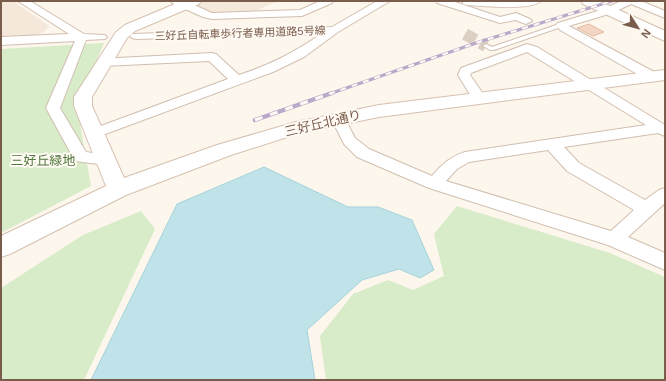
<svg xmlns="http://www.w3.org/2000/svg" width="666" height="381" font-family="Helvetica,'Noto Sans JP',sans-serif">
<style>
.residential{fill:#f5e8da}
.green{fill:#d8ecc9}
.water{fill:#bfe3e8;stroke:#a5d3da}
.building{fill:#f3d5c3;stroke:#e6bba3}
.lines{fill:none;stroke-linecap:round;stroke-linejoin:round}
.street-tunnel{stroke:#dcd0c4;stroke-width:12;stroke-dasharray:12 6;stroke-linecap:butt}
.lane-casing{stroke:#d1beb0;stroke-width:2}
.street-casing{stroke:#d1beb0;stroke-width:2}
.secondary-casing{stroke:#d6c0b0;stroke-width:2}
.lane{fill:#fff;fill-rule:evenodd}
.street{fill:#fff;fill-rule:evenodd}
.secondary{fill:#fff;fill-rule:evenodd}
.rail-far1-casing{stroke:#b9a8c9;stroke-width:3}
.rail-casing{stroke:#b9a8c9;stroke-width:4.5}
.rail-far1{stroke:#fffaf3;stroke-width:2;stroke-dasharray:6;stroke-linecap:butt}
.rail{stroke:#fffaf3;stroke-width:3;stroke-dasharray:8;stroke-linecap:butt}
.labels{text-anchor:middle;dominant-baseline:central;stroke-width:4;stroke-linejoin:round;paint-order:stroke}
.far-street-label{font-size:11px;fill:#7a5c4d;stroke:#fffaf3}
.street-label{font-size:13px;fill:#7a5c4d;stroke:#fffaf3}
.park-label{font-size:13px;fill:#537a41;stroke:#fffaf3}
</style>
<rect width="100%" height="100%" fill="#fdf6ec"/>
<!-- residential -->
<g class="residential">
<polygon points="1,1 13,1 49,26 44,32 29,37 1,38"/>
<polygon points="181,1 278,1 251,13 211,14"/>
</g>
<!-- green -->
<g class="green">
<polygon points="104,43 77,107 91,186 1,233 1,49"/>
<polygon points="457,206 610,253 665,277 665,380 326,380 320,336 353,294 388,280 413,290 444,276 434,234"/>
<polygon points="141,211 155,229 84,380 1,380 1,288 83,235"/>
</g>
<!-- water -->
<polygon class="water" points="264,167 348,207 378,207 412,220 434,270 420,278 399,269 362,280 307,330 315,380 91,380 177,204"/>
<!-- building -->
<polygon class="building" points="589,24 604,32 593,36 577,28"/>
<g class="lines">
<!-- street-tunnel -->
<polyline class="street-tunnel" points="465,34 486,46"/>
<!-- lane casing -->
<g class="lane-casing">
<polygon id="lane" points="562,23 565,25 564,26 494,50 490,50 483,46 486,44 492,47"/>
</g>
<!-- street casing -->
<g class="street-casing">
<g id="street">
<polygon points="18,1 30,1 84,34 105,35 107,37 105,39 86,40 60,108 86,152 112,156 114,160 112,164 106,165 75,161 46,108 75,41 1,45 1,37 69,34"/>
<polygon points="171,1 185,1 212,13 300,10 320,1 333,1 332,3 302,16 212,19 203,17 172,3"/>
<path d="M377,1h13l-52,31 -34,25 -31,15 -173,64 -5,2 -5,-2 -2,-3 2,-3 138,-51 -19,-18 -106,5 -4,-1 -2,-3 2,-3 113,-6 4,1 23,21c33,-11 54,-22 82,-41l-185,5 -4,-1 -2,-2 2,-2 200,-7z"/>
<polygon points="436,1 452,1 500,17 516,13 530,19 532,21 526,24 515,20 500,23 437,3"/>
<path d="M463,1h78c-8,10 -60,5 -74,4l-4,-1z"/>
<polygon points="621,1 641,1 665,11 665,18 631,4 612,13 569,26 656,73 657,76 656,79 646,79 560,30 556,25 558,23 604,9"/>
<path d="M527,44l10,3 128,78v11l-7,-3 -94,14 15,16 66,37 14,-10 6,-2v15l-37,34 37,16v17l-57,-25 -179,-57 -72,-31 -13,-13 -13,-26 2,-3 5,-1 5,1 12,23 14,11 63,27c9,-11 19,-20 33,-24l181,-27 -119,-73 -56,21 -1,2 16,23 -2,3 -5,1 -5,-1 -16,-26 3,-7zM548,150l19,21 67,39 -23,21 -165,-50 11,-12 12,-7z"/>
</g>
</g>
<!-- secondary casing -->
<g class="secondary-casing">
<g id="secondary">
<polygon points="182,1 201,1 199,4 135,31 127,38 92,97 92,106 124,178 217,145 296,122 379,105 665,70 665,80 379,117 300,133 231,155 126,195 10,254 1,257 1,236 106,186 74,106 74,97 116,32 125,25"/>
<polygon points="581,1 599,1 665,31 665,41 583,4"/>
</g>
</g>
<!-- lane -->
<use href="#lane" class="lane"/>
<!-- street -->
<use href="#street" class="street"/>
<!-- secondary -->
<use href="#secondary" class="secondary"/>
<!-- rail-far1 casing -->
<g class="rail-far1-casing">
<polyline id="rail-far1" points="329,94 479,42 612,1"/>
</g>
<!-- rail casing -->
<g class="rail-casing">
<polyline id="rail" points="255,120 332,93"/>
</g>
<!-- rail-far1 -->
<use href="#rail-far1" class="rail-far1"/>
<!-- rail -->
<use href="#rail" class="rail"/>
</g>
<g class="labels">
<!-- far-street labels -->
<g class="far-street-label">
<text transform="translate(240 33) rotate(-2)">三好丘自転車歩行者専用道路5号線</text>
</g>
<!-- street labels -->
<g class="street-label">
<text transform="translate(323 123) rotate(-13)">三好丘北通り</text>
</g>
<!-- park labels -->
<g class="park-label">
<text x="43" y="160">三好丘緑地</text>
</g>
</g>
<!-- border -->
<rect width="666" height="381" fill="none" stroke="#7a5c4d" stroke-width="4"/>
<!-- north arrow -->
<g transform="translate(638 28) rotate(126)" stroke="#fffaf3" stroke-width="3" paint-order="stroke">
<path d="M0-3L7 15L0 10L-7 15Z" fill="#7a5c4d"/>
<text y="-6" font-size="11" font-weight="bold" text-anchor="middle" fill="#7a5c4d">N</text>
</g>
</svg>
